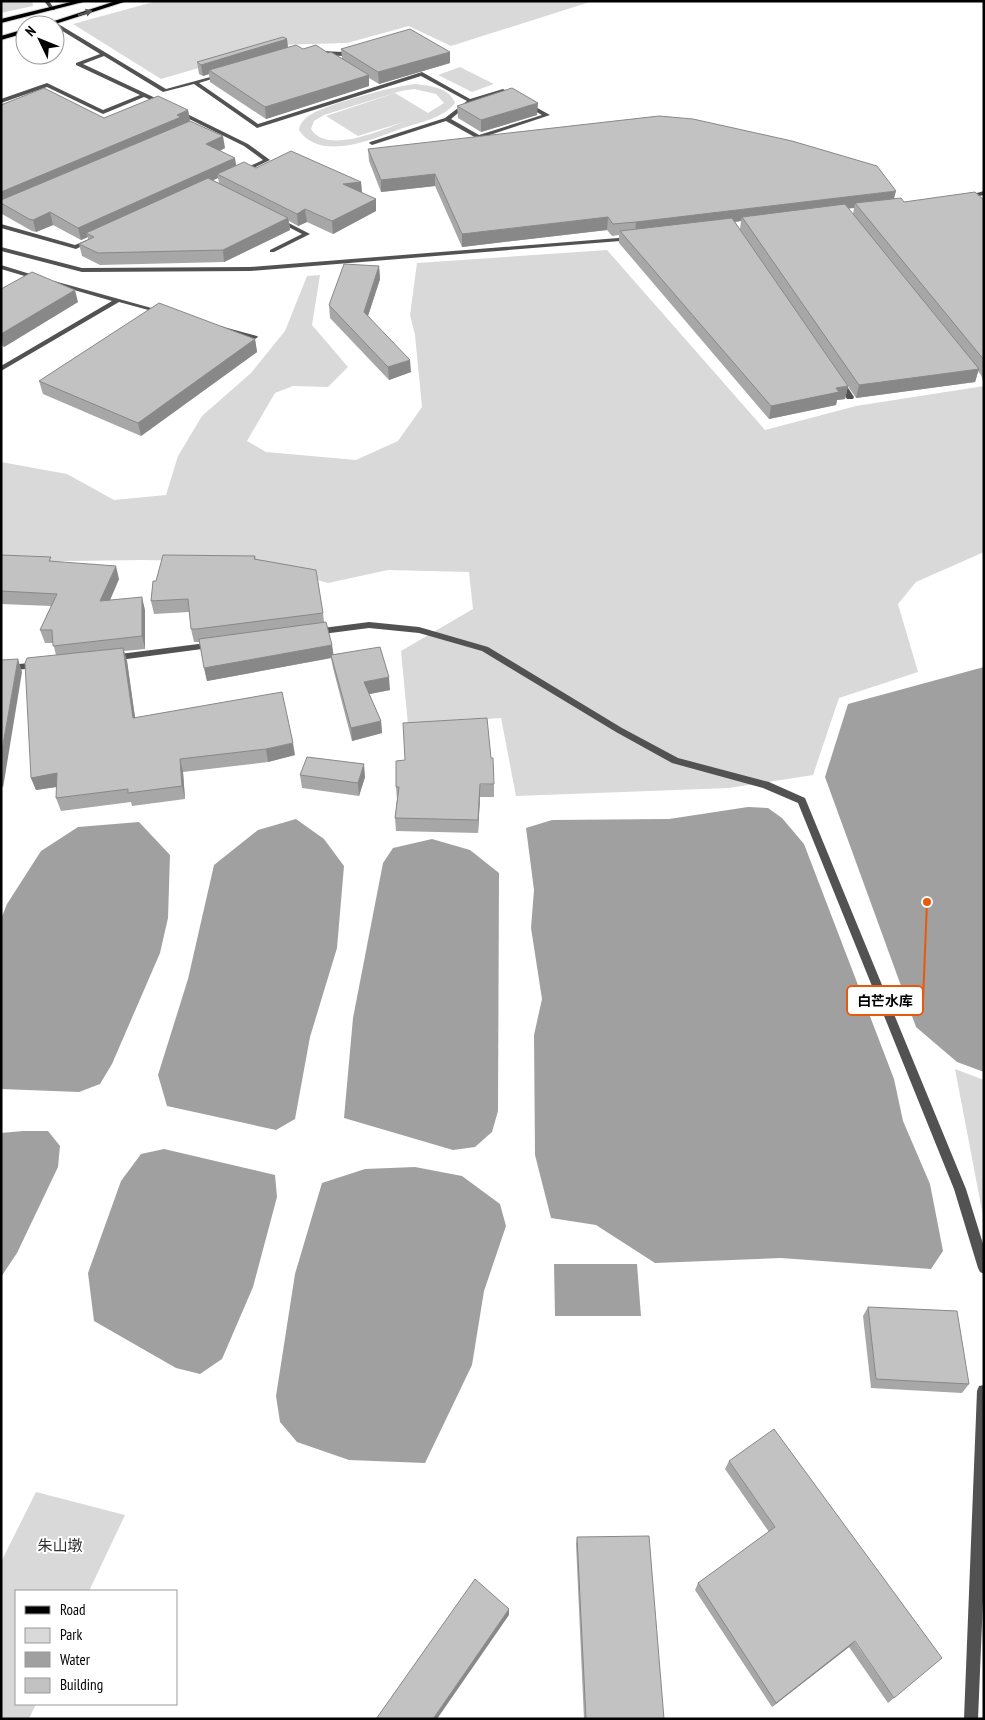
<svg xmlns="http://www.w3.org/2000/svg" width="985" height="1720" font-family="'PT Sans Narrow','Noto Sans SC',sans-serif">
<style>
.green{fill:#d9d9d9;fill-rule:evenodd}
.water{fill:#a0a0a0}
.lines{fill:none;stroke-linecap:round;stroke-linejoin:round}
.primary-casing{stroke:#dbdbdb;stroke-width:2}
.service{fill:#525252;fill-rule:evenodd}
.minor{fill:#525252;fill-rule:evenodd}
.primary{fill:#000;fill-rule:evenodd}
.wall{fill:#a7a7a7;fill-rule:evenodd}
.shaded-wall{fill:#888}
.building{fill:#c2c2c2;stroke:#888}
.oneway{fill:#595959}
.labels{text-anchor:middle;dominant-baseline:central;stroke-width:4;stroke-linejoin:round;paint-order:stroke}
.near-park-label{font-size:15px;fill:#303030;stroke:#fff}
.leader{fill:none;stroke:#e8590c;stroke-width:2}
.callout-dot{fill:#e8590c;stroke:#fff;stroke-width:2}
.callout{fill:#fff;stroke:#e8590c;stroke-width:2}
.callout-label{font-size:14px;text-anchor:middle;font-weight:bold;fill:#000}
</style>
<rect width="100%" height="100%" fill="#fff"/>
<!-- green -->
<g class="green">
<polygon points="1,1 32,1 33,6 1,13"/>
<polygon points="157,1 593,1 451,46 409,26 347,43 277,45 161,79 73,24"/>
<polygon points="460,67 494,84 472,92 438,75"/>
<path d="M415,84c15,2 34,3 40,19 -12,15 -34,19 -52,25 -27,10 -83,35 -104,2 1,-7 5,-11 11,-15 17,-11 84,-29 105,-31zM414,89l22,5 8,9 -16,10 -33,-20 -69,23 32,20 49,-15c-22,7 -80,35 -96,8l3,-8 10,-6 77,-24z"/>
<polygon points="607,250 765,430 856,406 984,386 984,552 916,582 898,604 918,672 839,698 813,775 729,788 516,796 501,718 408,725 401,651 473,609 469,572 388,570 328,583 253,562 141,560 1,562 1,462 67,474 114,500 166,495 178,456 202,416 251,373 285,331 307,276 320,275 312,325 348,367 328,387 293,386 275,393 247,441 266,452 356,460 398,441 422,407 415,335 410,315 417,263"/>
<polygon points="955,1069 984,1080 984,1221"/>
<polygon points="36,1492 125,1515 89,1591 16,1591 16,1704 36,1704 29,1719 1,1719 1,1562"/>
</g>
<!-- water -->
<g class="water">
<polygon points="984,667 984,1072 957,1062 916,1027 825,777 848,704"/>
<polygon points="748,807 768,808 782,818 804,844 894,1079 903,1121 930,1184 943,1251 931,1269 781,1258 655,1263 596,1225 551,1218 535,1155 534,1035 542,999 531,928 534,890 526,828 552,820 669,819"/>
<polygon points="296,819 324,839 344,866 337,948 310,1037 295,1119 276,1130 167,1106 158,1075 188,979 214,865 258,830"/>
<polygon points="139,822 170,855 168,918 160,953 112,1064 100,1084 79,1092 1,1089 1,919 7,904 41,851 78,827"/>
<polygon points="432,839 470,850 499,873 498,1111 492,1132 475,1147 453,1150 344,1118 353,1018 383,863 393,848"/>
<polygon points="23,1131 48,1131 60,1146 58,1167 17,1253 1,1277 1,1133"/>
<polygon points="164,1149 275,1175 277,1197 253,1287 222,1359 200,1374 176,1368 94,1321 88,1273 121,1181 141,1154"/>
<polygon points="415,1167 462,1176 500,1204 506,1226 484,1291 472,1365 425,1463 349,1460 297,1442 280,1422 276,1396 295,1274 322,1183 365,1169"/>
<polygon points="554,1264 637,1264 641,1316 555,1316"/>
</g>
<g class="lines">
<!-- primary casing -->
<g class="primary-casing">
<g id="primary">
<polygon points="75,1 87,1 1,23 1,19"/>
<polygon points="116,1 127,1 52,25 42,25"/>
<polygon points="25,29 25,33 1,40 1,36"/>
</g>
</g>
<!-- service -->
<g class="service">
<path d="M51,22h4l111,67 59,-16v2l-26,8 59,41 164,-52 48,27 33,-10 47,26 -72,24 -32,-18 -74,24 -3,-2 1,-1 75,-24 22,-17 -46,-25 -164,52 -63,-44 -31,8 -59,-36 -21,8 83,39v2h-4l-18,-8 -41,17 -56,-27 -46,16v-4l46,-16 56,27 37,-15 -64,-30v-2l24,-9 -49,-30zM501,92l41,23 -63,20 -28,-16 19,-16z"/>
<polygon points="354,49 357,51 356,52 343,56 322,55 319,53 322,51 343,52"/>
<polygon points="175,110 179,110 248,144 270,160 243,173 239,173 239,171 263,160 244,146 175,112"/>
<polygon points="275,218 279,218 310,234 274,252 270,252 270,250 302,234 275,220"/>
<polygon points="1,224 75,245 89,239 94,240 76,249 1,228"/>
<polygon points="1,265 40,277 41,278 38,280 1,269"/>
<polygon points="50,281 54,281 166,312 163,314 119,302 1,371 1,366 112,301 50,283"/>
<polygon points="220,326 257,336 258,337 255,339 218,329 217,328"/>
<polygon points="837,380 843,380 854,397 853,399 847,399 836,382"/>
</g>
<!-- minor -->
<g class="minor">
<polygon points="44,1 49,1 55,10 51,10"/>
<polygon points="984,191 984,195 965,199 962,197"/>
<polygon points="631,237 633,238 633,240 250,271 82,272 1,251 1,247 82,268 250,267"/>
<polygon points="369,622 419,627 488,647 622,728 678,758 769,782 805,798 966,1189 984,1247 984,1274 980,1272 978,1268 954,1189 798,803 763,788 672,763 616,732 482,651 419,633 369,628 315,635 311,632 315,629"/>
<polygon points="214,642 217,643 218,645 217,647 112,661 108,658 112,655"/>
<polygon points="38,662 42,665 41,667 1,672 1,666"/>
<polygon points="984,1385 984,1575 978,1719 964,1719 977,1391 979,1386"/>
</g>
<!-- primary -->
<use href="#primary" class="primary"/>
</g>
<!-- wall -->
<g class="wall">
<polygon points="287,39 288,47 328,53 342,58 341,49 450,52 450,63 379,84 369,78 369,86 266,119 210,82 209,74 203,76 199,74 197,62"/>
<path d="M1,105l103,13 84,-8 2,11 35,27 -5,3 16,15 125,16 1,11 14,6v12l-43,23 -26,-12 -9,4 -9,-5 1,9 -66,32 -124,3 -18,-9 -3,-12 9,-4v-3l-7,3 -28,-15 -17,7 -4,-1 -30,-17zM218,178l1,5 -6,-3z"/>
<polygon points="457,106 537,115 481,132 458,118"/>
<path d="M368,149l526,50 10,3 80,-2v181h-1l-2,-6 -3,-4 -3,11 -119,16 -116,-169 1,-8 -6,1 113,164 -3,13 -8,1 -1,5 -67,14 -150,-176v-8l-7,1 -5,-6 -145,17 -27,-61 -54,6 -12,-31zM848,208h6l-1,6z"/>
<polygon points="379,266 380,279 368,316 411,372 389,380 330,318 329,305"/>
<polygon points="1,289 78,302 4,347 1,345"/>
<polygon points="255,339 257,352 141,436 43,394 39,381"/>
<polygon points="1,555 52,561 119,579 110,600 145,610 145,649 124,651 127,661 135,718 295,755 268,762 183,772 185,799 132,806 131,802 61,811 56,798 57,787 36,790 31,778 56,655 53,643 45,643 40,630 51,606 1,604"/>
<polygon points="255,556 256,560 323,613 324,622 332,645 333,655 390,690 369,694 381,721 382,733 352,741 333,668 331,658 207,681 199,642 194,642 191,629 189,612 154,614 151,601 156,581"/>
<polygon points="300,775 365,777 359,796 302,788"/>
<polygon points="494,784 494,797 480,797 478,833 396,831 395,818 397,799 396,787"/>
<polygon points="868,1307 969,1384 962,1393 871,1388 863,1316"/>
<polygon points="729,1461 894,1698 888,1703 849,1647 772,1707 695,1590 698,1583 769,1532 725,1469"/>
<polygon points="577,1537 664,1719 584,1719 576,1544"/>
</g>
<!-- shaded-wall -->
<g class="shaded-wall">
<polygon points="287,39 288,51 209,70 209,74 203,76 201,65"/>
<polygon points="450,52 450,63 379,84 378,72"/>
<polygon points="369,75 369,86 266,119 265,107"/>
<polygon points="538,103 537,115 481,132 481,120"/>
<polygon points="188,110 190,122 1,203 1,192"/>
<polygon points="223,136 225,148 208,156 206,144"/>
<polygon points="235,158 237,170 217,174 218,178 92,235 86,233 88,237 81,240 78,228"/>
<polygon points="435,174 435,186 381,192 381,180"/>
<polygon points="361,182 362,194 343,184"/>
<polygon points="896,191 893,203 855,203 854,208 745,221 742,217 741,221 635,234 636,222"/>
<polygon points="376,199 376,211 333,234 332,221"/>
<polygon points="305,209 307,222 298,226 297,214"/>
<polygon points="50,212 53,225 36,232 33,220"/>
<polygon points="608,217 607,230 462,247 462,234"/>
<polygon points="288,218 290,230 224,262 223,250"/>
<polygon points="379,266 380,279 365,325 364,312"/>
<polygon points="75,290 78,302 4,347 1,336 1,334"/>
<polygon points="255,339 257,352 141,436 138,423"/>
<polygon points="410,360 411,372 389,380 388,367"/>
<polygon points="979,369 975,382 856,398 859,385"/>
<polygon points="848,386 845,399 837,400 836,405 769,419 771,406 836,388"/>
<polygon points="116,566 119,579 104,614 100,601"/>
<polygon points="142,597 145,610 145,649 142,636"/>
<polygon points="332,645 334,658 331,655 331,658 207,681 204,668"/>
<polygon points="123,648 127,661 137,731 133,718"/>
<polygon points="18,659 22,672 3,788 1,783 1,756"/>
<polygon points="389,677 390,690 365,695 364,682"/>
<polygon points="381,721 382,733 352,741 351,728"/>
<polygon points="293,743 295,755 268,762 266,749"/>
<polygon points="180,759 183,772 185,799 182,786"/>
<polygon points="364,764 365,777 359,796 358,783"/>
<polygon points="57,773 62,786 36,790 31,778"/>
<polygon points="480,784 480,797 478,833 478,820"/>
<polygon points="509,1609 509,1615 437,1719 433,1719"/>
<polygon points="855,1641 849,1647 772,1707 776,1703"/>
</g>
<!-- building -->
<g class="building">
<polygon points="410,29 450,52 378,72 341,49"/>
<polygon points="283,37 287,39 201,65 197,62"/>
<polygon points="296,45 303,49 316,45 328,53 331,52 369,75 265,107 209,70"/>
<polygon points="44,88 104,118 158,96 188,110 177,115 181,117 1,192 1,105"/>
<polygon points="512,88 538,103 481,120 457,106"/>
<polygon points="659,116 693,119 792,141 877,166 896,191 636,222 613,224 608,217 462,234 435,174 381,180 368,149"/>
<polygon points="190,121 223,136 206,144 235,158 78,228 50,212 33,220 29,219 1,203 1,200"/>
<polygon points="291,151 361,182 343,184 376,199 332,221 305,209 297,214 217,174 244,162 256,168"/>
<polygon points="208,178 288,218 223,250 98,253 79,244 94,237 86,233"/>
<polygon points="975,192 984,200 984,360 855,203 901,198 904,202"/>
<polygon points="845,204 979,369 859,385 742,217"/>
<polygon points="732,218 848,386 836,388 839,392 771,406 620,231"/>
<polygon points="344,264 379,266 364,312 410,360 388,367 329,305"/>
<polygon points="32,272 75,290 1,334 1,289"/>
<polygon points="159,303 255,339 138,423 39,381"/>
<polygon points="1,555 51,557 49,561 116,566 100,601 142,597 142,636 53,646 52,630 40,630 57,594 1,591"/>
<polygon points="163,555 255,556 254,559 316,570 323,613 197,629 191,629 188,599 151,601 153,581 156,581"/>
<polygon points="326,622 332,645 204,668 199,639"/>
<polygon points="380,647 389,677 364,682 381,721 351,728 331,655"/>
<polygon points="123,648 133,718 282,692 293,743 266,749 180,759 182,786 128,793 128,789 56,798 57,773 31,778 25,663 27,658"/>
<polygon points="18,659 1,756 1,660"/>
<polygon points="487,718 491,758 493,758 494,784 480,784 478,820 395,818 399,787 396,787 396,761 405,760 403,723"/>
<polygon points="307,757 364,764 358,783 300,775"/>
<polygon points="868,1307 957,1311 969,1384 876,1379"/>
<polygon points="774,1429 942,1658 894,1698 855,1641 776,1703 698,1583 775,1527 729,1461"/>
<polygon points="649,1536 664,1719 586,1719 577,1537"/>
<polygon points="475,1579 509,1609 433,1719 376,1719"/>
</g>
<!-- one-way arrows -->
<defs><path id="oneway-solid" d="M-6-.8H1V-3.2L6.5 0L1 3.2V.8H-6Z" transform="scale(1.25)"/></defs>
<use class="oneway" href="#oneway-solid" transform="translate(85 13) rotate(-17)"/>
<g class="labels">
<!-- near-park labels -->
<g class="near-park-label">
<text x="60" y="1545">朱山墩</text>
</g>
</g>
<!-- callouts -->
<path class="leader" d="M927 902L923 1001"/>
<circle class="callout-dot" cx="927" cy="902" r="5"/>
<rect class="callout" x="847" y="986" width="76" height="29" rx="5"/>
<g class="callout-label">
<text x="885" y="1006">白芒水库</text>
</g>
<!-- border -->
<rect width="985" height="1720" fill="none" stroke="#000000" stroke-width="5"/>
<!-- legend -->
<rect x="15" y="1590" width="162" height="115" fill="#ffffff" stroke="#999999"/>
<rect x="25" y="1606" width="25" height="8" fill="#000000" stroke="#999999"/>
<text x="60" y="1615" font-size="15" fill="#000000">Road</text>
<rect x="25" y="1628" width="25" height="15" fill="#d9d9d9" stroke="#999999"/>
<text x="60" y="1640" font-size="15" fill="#000000">Park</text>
<rect x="25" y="1652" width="25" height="15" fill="#a0a0a0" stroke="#999999"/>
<text x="60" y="1665" font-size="15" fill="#000000">Water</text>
<rect x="25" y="1678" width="25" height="15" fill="#c2c2c2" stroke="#999999"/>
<text x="60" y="1690" font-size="15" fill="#000000">Building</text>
<!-- north arrow -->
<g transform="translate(40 40) rotate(313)"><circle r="24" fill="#ffffff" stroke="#999999"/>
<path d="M0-4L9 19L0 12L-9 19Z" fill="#000000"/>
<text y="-8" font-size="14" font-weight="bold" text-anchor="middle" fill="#000000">N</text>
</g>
</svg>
